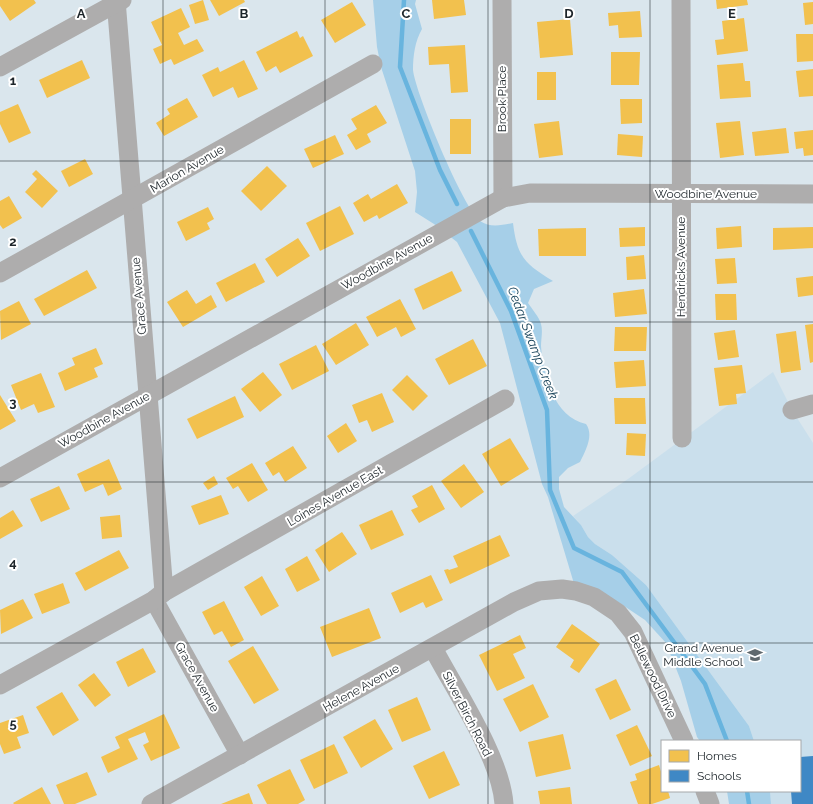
<svg xmlns="http://www.w3.org/2000/svg" width="813" height="804" font-family="Raleway,sans-serif">
<style>
.built{fill:#cadfec}
.green{fill:#a6cfe8}
.homes{fill:#f2c14e}
.schools{fill:#3f88c5}
.lines{fill:none;stroke-linecap:round;stroke-linejoin:round}
.stream{stroke:#68b4de;stroke-width:4.5}
.minor{stroke:#aeadad;stroke-width:19}
.grid{fill:none;stroke:#1d252a;stroke-width:1;stroke-opacity:0.55}
.labels{text-anchor:middle;dominant-baseline:central;stroke-width:4;stroke-linejoin:round;paint-order:stroke}
.street-label{font-size:12px;fill:#1d252a;stroke:#fff}
.poi-label{font-size:12px;fill:#1d252a;stroke:#fff;text-anchor:end}
.water-label{font-size:13px;font-style:italic;fill:#18435a;stroke:#fff}
.grid-label{font-size:13px;text-anchor:middle;font-weight:bold;fill:#1d252a;stroke:#fff;stroke-width:4;stroke-linejoin:round;paint-order:stroke}
</style>
<rect width="100%" height="100%" fill="#dae6ed"/>
<!-- built -->
<polygon class="built" points="773,372 792,410 813,443 813,804 771,804 770,791 800,791 800,741 754,741 749,726 646,585 612,555 595,544 588,537 581,525 573,516 628,479"/>
<!-- green -->
<g class="green">
<path d="M373,0h43l-1,4 7,25c-7,12 -9,27 -9,41 2,22 51,140 67,151 10,7 22,4 33,2 4,34 12,41 40,58l-19,8 -6,14c4,6 11,14 13,21 2,7 0,15 0,22 2,29 13,71 45,78 8,11 0,26 -6,38l-12,6 -9,9v12l5,18 17,18 7,12 7,7 17,11 34,30 103,141 5,15h-54l-3,-4 -16,-56 -15,-38 -21,-23 -27,-18 -43,-15 -27,-90 -6,-13 -42,-161 -43,-81 -23,-18 -19,-12 2,-20 -2,-21 -34,-104 -4,-20z"/>
<polygon points="727,791 770,791 771,804 729,804"/>
</g>
<!-- homes -->
<g class="homes">
<polygon points="0,0 34,0 36,3 10,21 0,6"/>
<polygon points="203,0 209,20 195,24 189,5"/>
<polygon points="210,0 244,0 245,2 219,16"/>
<polygon points="432,0 464,0 466,15 434,19"/>
<polygon points="716,0 747,0 748,5 717,9"/>
<polygon points="352,2 366,25 335,43 321,20"/>
<polygon points="813,2 813,24 805,25 803,3"/>
<polygon points="181,8 190,27 178,33 184,45 197,39 204,51 174,65 171,59 160,64 153,49 162,45 151,22"/>
<polygon points="640,11 642,37 619,38 618,25 609,26 608,13"/>
<polygon points="744,18 748,51 717,55 715,40 724,39 722,21"/>
<polygon points="570,19 573,55 540,58 537,22"/>
<polygon points="297,31 300,38 303,36 313,56 280,73 276,66 266,72 256,52"/>
<polygon points="796,34 813,34 813,61 797,62"/>
<polygon points="465,45 468,92 451,93 449,64 429,65 428,47"/>
<polygon points="611,52 640,52 639,85 611,85"/>
<polygon points="82,60 90,78 47,98 39,80"/>
<polygon points="244,60 258,89 238,98 233,87 213,97 202,75 218,67 220,72"/>
<polygon points="743,63 745,81 750,81 751,97 720,99 717,65"/>
<polygon points="813,69 813,96 799,97 796,71"/>
<rect x="537" y="72" width="19" height="28"/>
<polygon points="187,98 198,117 164,136 156,123 170,114 167,109"/>
<polygon points="620,99 642,99 642,123 621,124"/>
<polygon points="18,104 31,133 9,143 0,124 0,112"/>
<polygon points="376,105 387,123 367,134 371,142 356,150 347,135 357,129 351,119"/>
<rect x="450" y="119" width="21" height="35"/>
<polygon points="559,121 563,155 539,158 534,124"/>
<polygon points="740,121 744,155 720,158 716,123"/>
<polygon points="786,128 789,153 755,156 752,132"/>
<polygon points="813,130 813,155 804,156 803,148 796,149 794,132"/>
<polygon points="618,134 643,136 642,157 617,155"/>
<polygon points="335,135 344,154 313,168 304,149"/>
<polygon points="85,159 93,174 69,187 61,171"/>
<polygon points="267,166 287,186 261,211 241,191"/>
<polygon points="36,170 58,191 42,208 25,192 37,179 32,174"/>
<polygon points="397,184 408,203 379,219 377,215 364,222 353,203 368,194 371,199"/>
<polygon points="9,196 22,218 3,229 0,225 0,201"/>
<polygon points="340,206 354,234 320,251 306,223"/>
<polygon points="208,207 214,219 207,223 210,229 186,241 177,222"/>
<polygon points="741,226 742,247 717,249 716,228"/>
<polygon points="645,227 645,246 620,247 619,228"/>
<polygon points="813,227 813,248 773,250 773,228"/>
<polygon points="586,228 586,256 539,256 538,229"/>
<polygon points="298,238 310,256 277,277 265,259"/>
<polygon points="644,255 646,279 627,280 626,257"/>
<polygon points="735,258 737,283 717,284 715,259"/>
<polygon points="255,263 265,282 226,302 216,283"/>
<polygon points="87,270 97,288 44,316 34,299"/>
<polygon points="452,271 462,291 423,310 414,289"/>
<polygon points="813,276 813,295 798,297 796,278"/>
<polygon points="644,289 647,314 615,317 613,293"/>
<polygon points="187,290 196,304 211,295 217,307 183,327 167,302"/>
<polygon points="715,294 736,294 737,320 716,320"/>
<polygon points="400,299 416,329 401,337 396,327 377,337 366,317"/>
<polygon points="19,301 31,324 1,340 0,311"/>
<polygon points="356,323 369,345 336,365 322,344"/>
<polygon points="813,324 813,362 810,363 805,325"/>
<polygon points="615,327 647,327 646,351 614,351"/>
<polygon points="735,330 739,357 718,360 714,333"/>
<polygon points="796,331 801,370 781,373 776,334"/>
<polygon points="473,339 487,366 449,385 435,359"/>
<polygon points="316,345 329,371 292,390 279,364"/>
<polygon points="96,348 103,364 94,368 98,377 65,391 58,373 75,365 72,358"/>
<polygon points="644,360 646,386 616,388 614,362"/>
<polygon points="742,365 746,393 736,394 737,404 719,406 714,368"/>
<polygon points="263,372 282,395 260,412 241,389"/>
<polygon points="41,373 55,407 38,413 34,404 21,410 11,385"/>
<polygon points="407,375 428,396 413,411 392,390"/>
<polygon points="382,393 394,422 372,432 367,420 359,423 352,405"/>
<polygon points="0,395 16,421 0,430"/>
<polygon points="235,396 244,417 197,439 187,419"/>
<polygon points="614,398 645,398 646,424 615,424"/>
<polygon points="346,423 357,441 338,453 327,436"/>
<polygon points="627,433 646,434 645,456 626,455"/>
<polygon points="510,438 529,469 501,486 482,454"/>
<polygon points="293,446 307,468 285,482 279,472 273,476 265,463"/>
<polygon points="109,459 122,489 108,496 103,484 85,492 77,474"/>
<polygon points="252,463 268,490 248,502 238,486 233,489 226,478"/>
<polygon points="464,464 484,492 461,508 441,481"/>
<polygon points="214,476 218,484 208,490 203,483"/>
<polygon points="432,485 445,509 419,523 411,510 418,507 412,496"/>
<polygon points="59,486 70,509 41,522 30,499"/>
<polygon points="221,495 229,514 199,525 191,506"/>
<polygon points="13,510 23,526 0,539 0,518"/>
<polygon points="392,510 404,535 371,550 359,525"/>
<polygon points="120,515 122,537 102,539 100,517"/>
<polygon points="342,532 357,554 329,572 315,550"/>
<polygon points="500,535 510,556 450,584 444,570 448,569 449,570 458,567 453,556"/>
<polygon points="119,550 129,568 85,591 75,573"/>
<polygon points="307,556 320,580 297,592 285,569"/>
<polygon points="431,575 443,600 426,608 423,602 400,613 391,593"/>
<polygon points="262,576 279,606 261,616 244,587"/>
<polygon points="63,583 70,603 42,614 34,594"/>
<polygon points="23,599 33,618 1,634 0,610"/>
<polygon points="224,601 244,640 231,647 222,631 214,635 202,612"/>
<polygon points="369,608 381,638 332,657 320,627"/>
<polygon points="572,624 600,644 579,673 570,667 574,660 556,647"/>
<polygon points="520,635 526,648 513,654 525,678 497,691 479,655"/>
<polygon points="253,646 279,690 254,704 228,661"/>
<polygon points="143,648 156,672 128,687 116,662"/>
<polygon points="94,673 111,695 95,707 78,685"/>
<polygon points="616,679 631,710 610,720 595,689"/>
<polygon points="533,684 549,717 520,732 503,699"/>
<polygon points="62,692 79,720 53,736 36,707"/>
<polygon points="417,697 431,730 402,742 388,710"/>
<polygon points="164,714 180,748 151,761 143,745 149,742 145,732 128,739 138,759 108,773 101,757 120,748 115,737"/>
<polygon points="23,715 29,733 17,737 21,748 4,754 0,744 0,723"/>
<polygon points="375,719 393,749 361,768 343,737"/>
<polygon points="637,725 652,756 630,766 616,735"/>
<polygon points="563,734 571,769 536,777 528,742"/>
<polygon points="334,744 348,773 314,789 300,760"/>
<polygon points="444,751 460,785 429,799 413,766"/>
<polygon points="659,765 662,775 662,791 668,791 670,798 652,804 638,804 630,782 637,780 635,774"/>
<polygon points="290,769 305,800 298,804 267,804 257,785"/>
<polygon points="87,772 97,795 75,804 64,804 56,785"/>
<polygon points="42,787 51,804 14,804 13,803"/>
<polygon points="570,787 572,804 540,804 538,791"/>
<polygon points="249,793 253,804 221,804"/>
</g>
<!-- schools -->
<polygon class="schools" points="813,756 813,804 792,804 791,791 800,791 800,757"/>
<g class="lines">
<!-- stream -->
<g class="stream">
<polyline points="404,0 400,67 440,170 457,204"/>
<polyline points="471,231 511,311 547,410 550,490 574,548 622,572 705,684 727,741"/>
<polyline points="747,791 749,804"/>
</g>
<!-- minor -->
<g class="minor">
<polyline points="116,0 164,592"/>
<polyline points="502,0 503,198"/>
<polyline points="681,0 682,438"/>
<polyline points="0,67 122,0"/>
<polyline points="0,273 373,64"/>
<polyline points="792,410 813,404"/>
<polyline points="0,478 503,198 530,193 813,194"/>
<polyline points="154,600 240,755"/>
<path d="M433,648c22,42 68,110 71,156"/>
<polyline points="0,685 154,600 164,592 505,399"/>
<polyline points="705,791 710,804"/>
<polyline points="151,804 514,602 539,591 562,589 576,591 594,597 618,613 633,632 684,741"/>
</g>
</g>
<!-- grid -->
<path class="grid" d="M163,0v804M325,0v804M488,0v804M650,0v804M0,161h813M0,322h813M0,482h813M0,643h813"/>
<!-- icons -->
<defs>
<g id="school-bare" transform="scale(1.2)"><path d="M0-5L7-2L0 1L-7-2ZM-4 1L0 2.5L4 1V4Q0 6-4 4Z" fill="#5f696e" stroke="#fff" stroke-width="2.5" paint-order="stroke"/></g>
</defs>
<g fill-rule="evenodd">
<use href="#school-bare" x="755" y="655"/>
</g>
<g class="labels">
<!-- street labels -->
<g class="street-label">
<text transform="translate(502 99) rotate(-90)">Brook Place</text>
<text transform="translate(187 169) rotate(-30)">Marion Avenue</text>
<text x="706" y="194">Woodbine Avenue</text>
<text transform="translate(387 262) rotate(-29)">Woodbine Avenue</text>
<text transform="translate(681 267) rotate(-90)">Hendricks Avenue</text>
<text transform="translate(139 296) rotate(-95)">Grace Avenue</text>
<text transform="translate(104 420) rotate(-29)">Woodbine Avenue</text>
<text transform="translate(335 496) rotate(-30)">Loines Avenue East</text>
<text transform="translate(653 676) rotate(64)">Bellewood Drive</text>
<text transform="translate(197 677) rotate(61)">Grace Avenue</text>
<text transform="translate(361 688) rotate(-29)">Helene Avenue</text>
<text transform="translate(467 714) rotate(63)">Silver Birch Road</text>
</g>
<!-- poi labels -->
<g class="poi-label">
<text x="743" y="648">Grand Avenue<tspan x="743" dy="14">Middle School</tspan></text>
</g>
<!-- water labels -->
<g class="water-label">
<text transform="translate(533 343) rotate(69)">Cedar Swamp Creek</text>
</g>
</g>
<g class="grid-label">
<text x="81" y="18">A</text>
<text x="244" y="18">B</text>
<text x="406" y="18">C</text>
<text x="569" y="18">D</text>
<text x="732" y="18">E</text>
<text x="13" y="85">1</text>
<text x="13" y="246">2</text>
<text x="13" y="407">3</text>
<text x="13" y="567">4</text>
<text x="13" y="728">5</text>
</g>
<!-- legend -->
<rect x="661" y="740" width="140" height="52" fill="#ffffff" stroke="#a5a8aa"/>
<rect x="669" y="750" width="20" height="12" fill="#f2c14e" stroke="#a5a8aa"/>
<text x="697" y="760" font-size="12" fill="#1d252a">Homes</text>
<rect x="669" y="770" width="20" height="12" fill="#3f88c5" stroke="#a5a8aa"/>
<text x="697" y="780" font-size="12" fill="#1d252a">Schools</text>
</svg>
